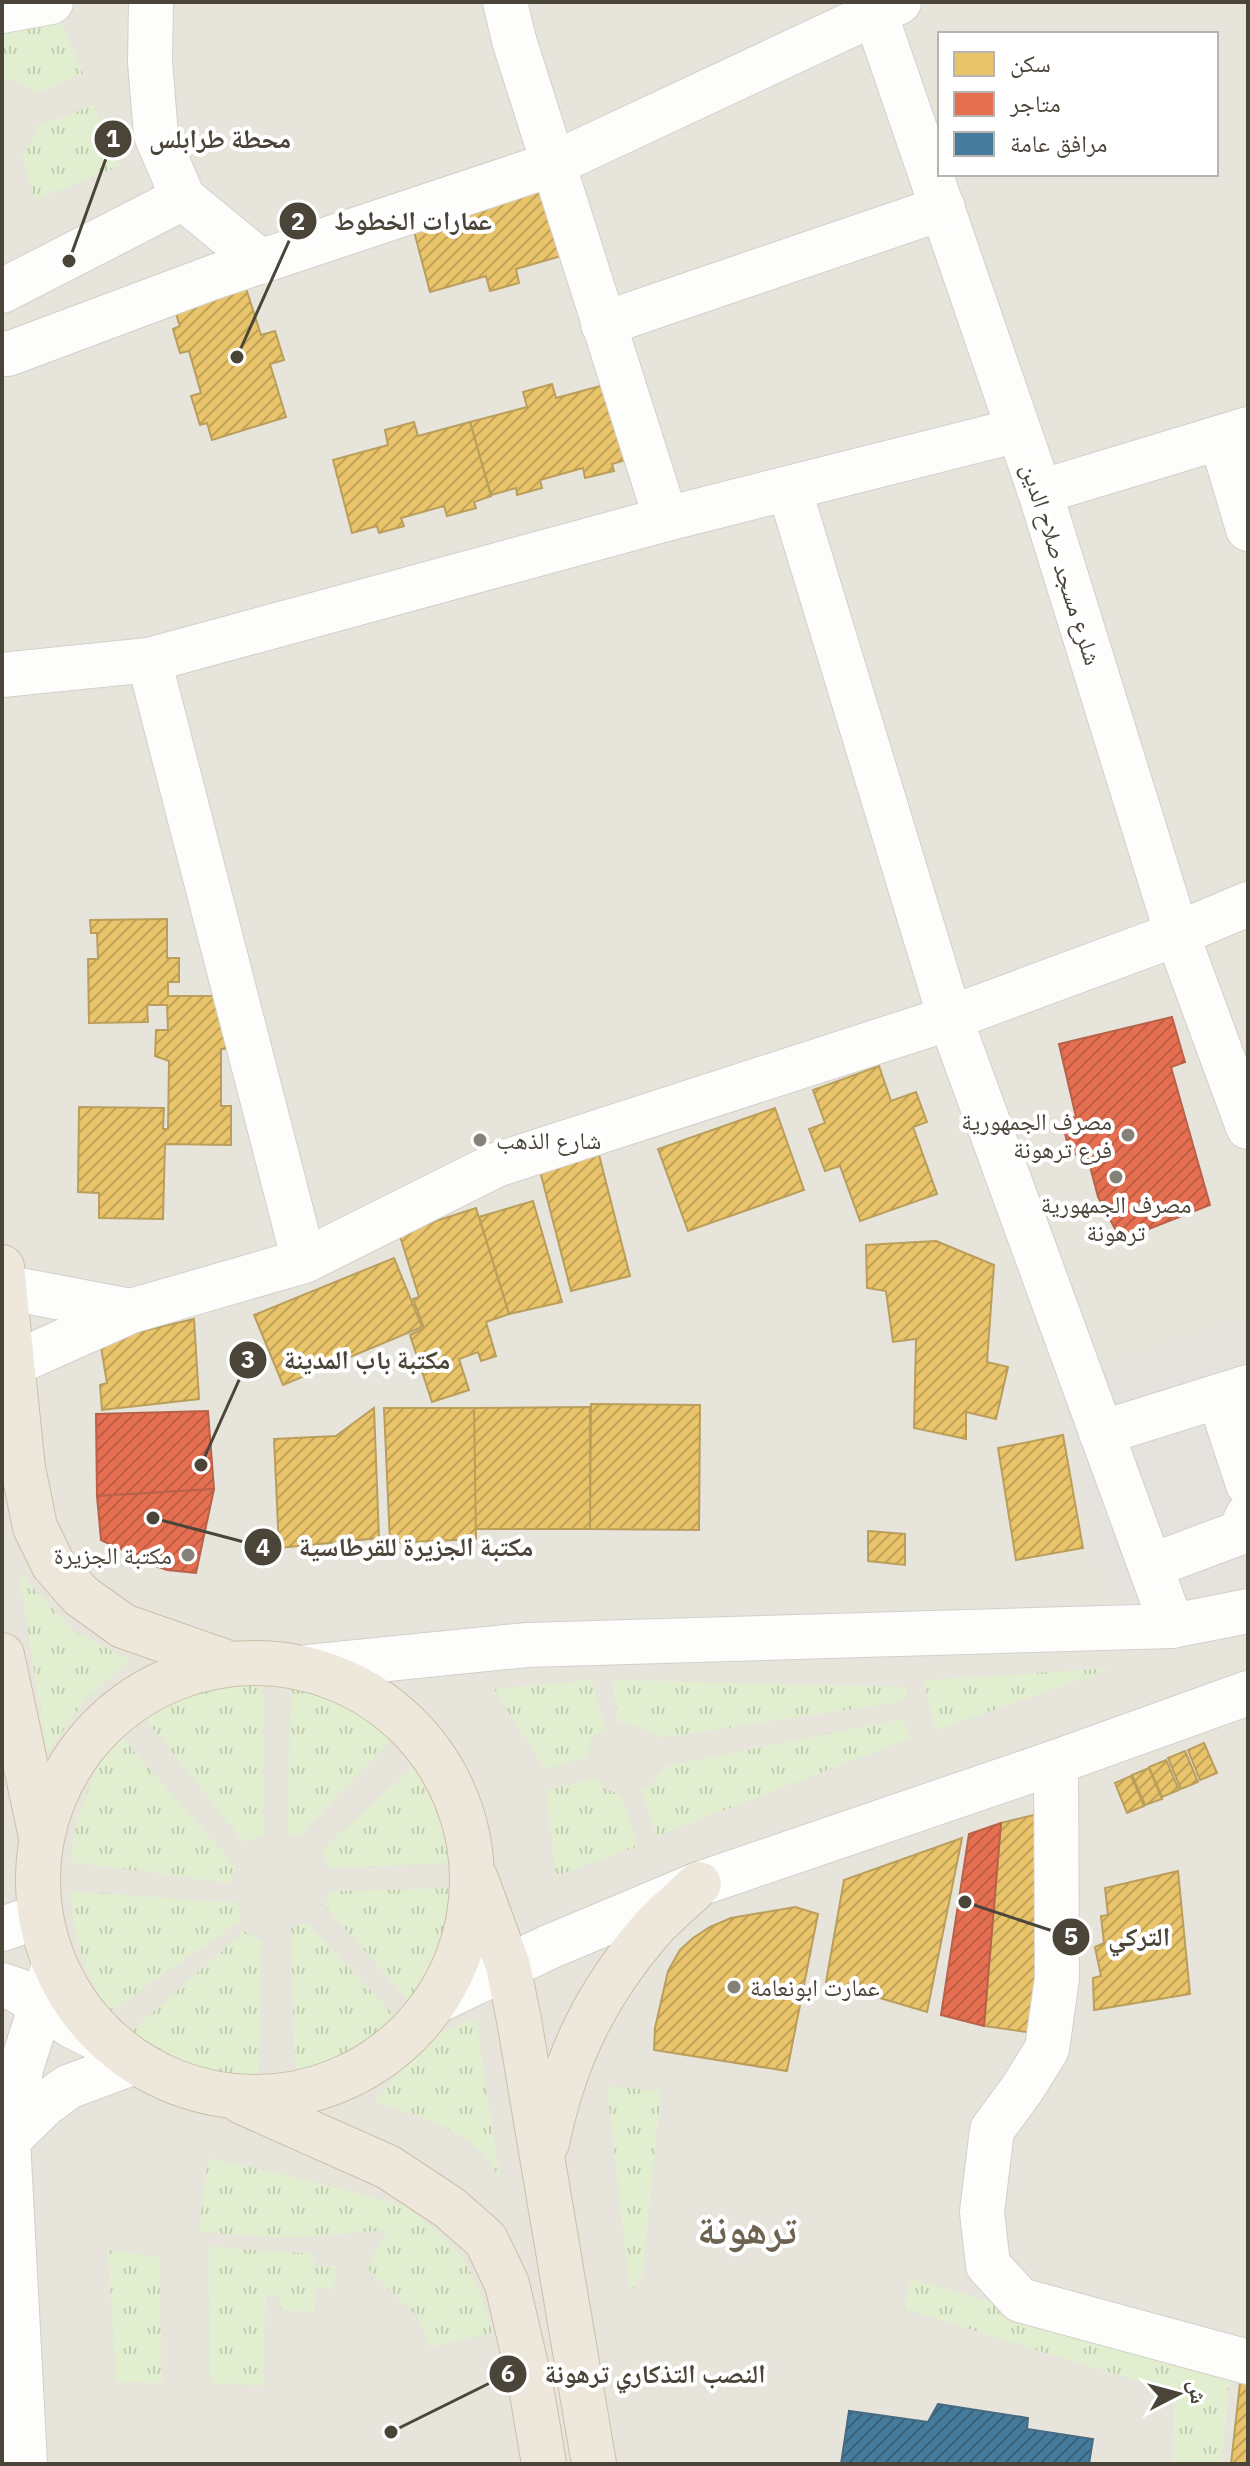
<svg xmlns="http://www.w3.org/2000/svg" width="1250" height="2466" font-family="'IBM Plex Sans','Noto Naskh Arabic',sans-serif">
<style>
.residential{fill:#e7e4dc;fill-rule:evenodd}
.grass{fill:url(#grass-tufts)}
.parking{fill:#e6e3df}
.homes{fill:url(#homes-hatch);stroke:#ba9e5b;stroke-width:2}
.shops{fill:url(#shops-hatch);stroke:#b8624a;stroke-width:2}
.public{fill:url(#public-hatch);stroke:#476a7f;stroke-width:2}
.lines{fill:none;stroke-linecap:round;stroke-linejoin:round}
.minor-casing{stroke:#d2d0cb;stroke-width:46}
.highway-casing{stroke:#ccbfa9;stroke-width:46}
.minor{stroke:#fdfdfc;stroke-width:44}
.highway{stroke:#ede8db;stroke-width:44}
.poi-dot{fill:#868178;stroke:#fff;stroke-width:3}
.labels{text-anchor:middle;dominant-baseline:central;stroke-width:8;stroke-linejoin:round;paint-order:stroke}
.street-label{font-size:24px;fill:#4b4439;stroke:#fff}
.poi-label{font-size:24px;fill:#4b4439;stroke:#fff;text-anchor:end}
.town-label{font-size:40px;font-weight:bold;fill:#6e6250;stroke:#fff}
.leader{fill:none;stroke:#4b4439;stroke-width:3}
.callout-dot{fill:#4b4439;stroke:#fff;stroke-width:3}
.mark-label{font-size:24px;text-anchor:middle;font-weight:bold;fill:#fff}
.callout-label{font-size:26px;text-anchor:middle;font-weight:bold;fill:#4b4439;stroke:#fff;stroke-width:8;stroke-linejoin:round;paint-order:stroke}
</style>
<defs>
<pattern id="grass-tufts" width="24" height="20" patternUnits="userSpaceOnUse" patternTransform="scale(2)"><rect width="24" height="20" fill="#e1eecf"/><path d="M3 7l-1-3M5 7V3M7 7l1-3M15 17l-1-3M17 17v-4M19 17l1-3" fill="none" stroke="#c3cdb2"/></pattern>
<pattern id="homes-hatch" width="6" height="6" patternUnits="userSpaceOnUse" patternTransform="scale(2)"><rect width="6" height="6" fill="#e9c46a"/><path d="M-1 1l2-2M0 6l6-6M5 7l2-2" fill="none" stroke="#bfa158"/></pattern>
<pattern id="shops-hatch" width="6" height="6" patternUnits="userSpaceOnUse" patternTransform="scale(2)"><rect width="6" height="6" fill="#e76f51"/><path d="M-1 1l2-2M0 6l6-6M5 7l2-2" fill="none" stroke="#bd5d44"/></pattern>
<pattern id="public-hatch" width="6" height="6" patternUnits="userSpaceOnUse" patternTransform="scale(2)"><rect width="6" height="6" fill="#457b9d"/><path d="M-1 1l2-2M0 6l6-6M5 7l2-2" fill="none" stroke="#39617a"/></pattern>
</defs>
<rect width="100%" height="100%" fill="#f4f2ee"/>
<!-- residential -->
<path class="residential" d="M2,2h1246v2462h-1246zM940,34h276v140h-276z"/>
<!-- grass -->
<g class="grass">
<polygon points="61,21 83,74 35,94 22,82 2,79 2,34"/>
<polygon points="93,105 120,166 35,200 22,156 37,133 36,124 45,124"/>
<polygon points="19,1573 75,1632 130,1660 85,1700 47,1754"/>
<polygon points="1113,1668 935,1731 924,1680"/>
<polygon points="263,1678 263,1836 243,1842 141,1713 213,1679"/>
<polygon points="592,1680 605,1729 591,1737 588,1757 545,1769 494,1689"/>
<polygon points="613,1680 907,1687 905,1701 660,1738 644,1729 617,1721"/>
<path d="M308,1683c49,9 58,11 86,54l-96,100 -11,-2 4,-151z"/>
<polygon points="903,1719 911,1738 657,1836 640,1789 652,1786 658,1775 667,1766"/>
<polygon points="120,1735 236,1867 230,1883 70,1862 75,1827 83,1802 102,1755"/>
<path d="M433,1754c14,17 31,55 33,77 1,10 -2,22 -4,32l-132,5 -9,-17 104,-95z"/>
<polygon points="597,1777 605,1789 621,1795 638,1846 556,1876 546,1791"/>
<path d="M461,1888c2,29 -3,58 -20,83 -8,12 -22,21 -32,30l-85,-96 8,-14z"/>
<path d="M70,1891l168,12 2,18 -131,91c-26,-43 -36,-71 -39,-121z"/>
<path d="M307,1923l95,101c-32,28 -61,54 -105,56l-3,-27 -3,-126z"/>
<polygon points="244,1931 261,1942 258,2086 222,2083 184,2073 125,2037"/>
<path d="M476,2019l24,161c-5,-9 -10,-20 -17,-27 -30,-28 -71,-40 -110,-50l62,-70z"/>
<polygon points="607,2086 661,2091 642,2276 630,2293"/>
<polygon points="208,2158 286,2175 406,2206 432,2227 464,2259 481,2293 492,2333 430,2347 418,2317 366,2267 389,2230 289,2238 199,2232"/>
<polygon points="209,2246 278,2252 312,2253 315,2267 337,2266 333,2290 316,2287 314,2312 280,2310 279,2295 266,2295 263,2386 210,2383"/>
<polygon points="108,2250 159,2257 162,2383 116,2382"/>
<polygon points="911,2279 1230,2369 1222,2464 1173,2464 1174,2392 904,2309"/>
</g>
<!-- parking -->
<polygon class="parking" points="1248,1320 1248,1592 1113,1603 1059,1384"/>
<!-- homes -->
<g class="homes">
<polygon points="548,179 568,254 516,269 519,283 490,291 486,276 430,292 411,220"/>
<polygon points="243,279 261,335 275,331 284,360 270,364 286,417 212,440 207,423 200,425 191,396 201,393 189,351 180,353 173,329 180,326 172,302"/>
<polygon points="552,384 556,398 608,384 629,459 612,464 614,471 585,478 583,468 540,480 542,488 517,495 516,488 491,495 470,422 527,407 523,392"/>
<polygon points="414,422 418,436 470,422 491,496 474,502 476,508 447,516 444,506 401,518 404,526 379,533 377,526 352,533 333,460 388,445 385,430"/>
<polygon points="167,919 167,958 179,958 179,982 168,982 168,996 235,996 235,1049 221,1049 221,1106 231,1106 231,1145 165,1144 163,1219 99,1218 99,1193 78,1192 79,1107 164,1108 163,1129 168,1129 169,1061 155,1056 156,1030 168,1030 167,1005 147,1005 148,1022 89,1023 88,959 98,959 97,933 91,933 90,920"/>
<polygon points="879,1066 891,1101 916,1092 927,1122 913,1127 937,1194 860,1221 840,1166 825,1171 809,1129 825,1123 813,1090"/>
<polygon points="775,1108 804,1190 688,1231 658,1149"/>
<polygon points="598,1151 630,1276 571,1291 539,1167"/>
<polygon points="533,1201 562,1302 509,1314 479,1217"/>
<polygon points="476,1208 509,1314 486,1322 496,1356 481,1361 478,1352 459,1359 469,1390 432,1402 410,1335 424,1328 413,1299 419,1297 399,1233"/>
<polygon points="936,1241 994,1265 987,1362 1008,1367 996,1419 966,1412 966,1439 914,1428 916,1339 893,1342 886,1291 867,1288 866,1245"/>
<polygon points="394,1258 422,1327 283,1385 254,1315"/>
<polygon points="194,1319 199,1399 102,1410 100,1385 107,1383 100,1341"/>
<polygon points="591,1404 700,1405 699,1530 590,1529"/>
<polygon points="590,1407 590,1529 475,1529 474,1408"/>
<polygon points="374,1408 379,1538 279,1548 274,1439 336,1436"/>
<polygon points="384,1408 474,1408 476,1539 390,1543"/>
<polygon points="1063,1435 1083,1548 1016,1560 998,1448"/>
<polygon points="868,1531 905,1534 905,1565 868,1561"/>
<polygon points="1204,1743 1217,1773 1200,1780 1188,1750"/>
<polygon points="1185,1751 1198,1782 1181,1789 1168,1758"/>
<polygon points="1166,1760 1179,1790 1162,1797 1149,1767"/>
<polygon points="1149,1768 1162,1799 1145,1805 1132,1775"/>
<polygon points="1131,1776 1144,1806 1127,1813 1115,1783"/>
<polygon points="1042,1813 1040,2034 984,2026 1001,1823"/>
<polygon points="962,1838 927,2012 826,1982 844,1880"/>
<polygon points="1178,1871 1190,1994 1094,2010 1093,1978 1101,1976 1095,1947 1104,1943 1101,1916 1108,1915 1105,1888"/>
<polygon points="795,1907 818,1914 787,2071 654,2050 655,2028 668,1971 680,1950 693,1938 710,1927 731,1918"/>
<polygon points="1240,2383 1248,2383 1248,2464 1231,2464"/>
</g>
<!-- shops -->
<g class="shops">
<polygon points="1172,1017 1185,1062 1171,1067 1210,1205 1121,1240 1098,1197 1086,1151 1070,1156 1062,1119 1076,1117 1059,1044"/>
<polygon points="208,1411 214,1489 97,1496 96,1414"/>
<polygon points="214,1489 196,1573 167,1570 156,1566 101,1540 97,1496"/>
<polygon points="1001,1823 984,2026 941,2015 969,1834"/>
</g>
<!-- public -->
<polygon class="public" points="938,2404 1028,2418 1027,2429 1093,2439 1089,2464 841,2464 849,2411 928,2422"/>
<g class="lines">
<!-- minor casing -->
<g class="minor-casing">
<g id="minor">
<polyline points="151,2 150,62 156,135 183,198 261,262"/>
<polyline points="505,2 514,40 666,519"/>
<polyline points="876,2 875,13 1040,492 1177,934 1248,1127"/>
<polyline points="2,11 51,2"/>
<polyline points="2,291 183,198"/>
<polyline points="603,324 943,208"/>
<polyline points="2,353 8,354 211,278 553,164 899,2"/>
<polyline points="1221,438 1248,529"/>
<polyline points="789,488 950,1018 1172,1626"/>
<polyline points="1040,492 1248,429"/>
<polyline points="149,660 304,1261"/>
<polyline points="2,675 149,660 666,519 1018,430"/>
<polyline points="4,1287 131,1311"/>
<polyline points="13,1364 131,1311 304,1261 496,1165 950,1018 1177,934 1248,904"/>
<polyline points="1219,1396 1248,1484"/>
<polyline points="1101,1433 1248,1387"/>
<polyline points="1151,1566 1239,1533 1248,1515"/>
<polyline points="308,1667 527,1645 1172,1626 1248,1611"/>
<polyline points="1056,1762 1057,1978 1047,2049 1022,2089 992,2130 982,2212 988,2265 1020,2300 1248,2362"/>
<polyline points="2,1929 40,1916"/>
<polyline points="2,1985 17,1990 74,2027 114,2047"/>
<polyline points="437,2001 549,1947 699,1884 1056,1762 1248,1693"/>
<polyline points="2,2089 8,2140 25,2464"/>
<polyline points="11,2122 22,2065 54,1965"/>
<polyline points="8,2140 45,2104 68,2087 135,2062"/>
</g>
</g>
<!-- highway casing -->
<g class="highway-casing">
<g id="highway">
<polyline points="2,1267 23,1468 35,1527 53,1564 80,1595 123,1626 226,1662"/>
<polyline points="2,1655 41,1837"/>
<circle cx="255" cy="1880" r="217"/>
<polyline points="476,1879 508,1966 519,2020 594,2464"/>
<polyline points="242,2102 388,2167 450,2208 486,2240 507,2284 531,2387 544,2464"/>
<path d="M547,2143c17,-83 48,-148 103,-212 15,-17 33,-31 49,-47"/>
</g>
</g>
<!-- minor -->
<use href="#minor" class="minor"/>
<!-- highway -->
<use href="#highway" class="highway"/>
</g>
<!-- markers -->
<g class="poi-dot">
<circle cx="1128" cy="1135" r="8"/>
<circle cx="480" cy="1140" r="8"/>
<circle cx="1116" cy="1177" r="8"/>
<circle cx="188" cy="1555" r="8"/>
<circle cx="734" cy="1987" r="8"/>
</g>
<g class="labels">
<!-- street labels -->
<g class="street-label">
<text transform="translate(1062 564) rotate(72)">شلرع مسجد صلاح الدين</text>
</g>
<!-- poi labels -->
<g class="poi-label">
<text x="1112" y="1121">مصرف الجمهورية<tspan x="1112" dy="28">فرع ترهونة</tspan></text>
<text x="496" y="1140" text-anchor="start">شارع الذهب</text>
<text x="1116" y="1204" text-anchor="middle">مصرف الجمهورية<tspan x="1116" dy="28">ترهونة</tspan></text>
<text x="172" y="1555">مكتبة الجزيرة</text>
<text x="750" y="1987" text-anchor="start">عمارت ابونعامة</text>
</g>
<!-- town labels -->
<g class="town-label">
<text x="747" y="2229">ترهونة</text>
</g>
</g>
<!-- callouts -->
<path class="leader" d="M69 261L113 139M237 357L298 221M201 1465L248 1360M153 1518L263 1547M965 1902L1071 1937M391 2432L508 2374"/>
<g class="callout-dot">
<circle cx="69" cy="261" r="8"/>
<circle cx="237" cy="357" r="8"/>
<circle cx="201" cy="1465" r="8"/>
<circle cx="153" cy="1518" r="8"/>
<circle cx="965" cy="1902" r="8"/>
<circle cx="391" cy="2432" r="8"/>
<circle cx="113" cy="139" r="20"/>
<circle cx="298" cy="221" r="20"/>
<circle cx="248" cy="1360" r="20"/>
<circle cx="263" cy="1547" r="20"/>
<circle cx="1071" cy="1937" r="20"/>
<circle cx="508" cy="2374" r="20"/>
</g>
<g class="mark-label">
<text x="113" y="147">1</text>
<text x="298" y="230">2</text>
<text x="248" y="1368">3</text>
<text x="263" y="1556">4</text>
<text x="1071" y="1945">5</text>
<text x="508" y="2382">6</text>
</g>
<g class="callout-label">
<text x="220" y="148">محطة طرابلس</text>
<text x="413" y="230">عمارات الخطوط</text>
<text x="367" y="1369">مكتبة باب المدينة</text>
<text x="416" y="1556">مكتبة الجزيرة للقرطاسية</text>
<text x="1139" y="1946">التركي</text>
<text x="655" y="2383">النصب التذكاري ترهونة</text>
</g>
<!-- border -->
<rect width="1250" height="2466" fill="none" stroke="#4b4439" stroke-width="8"/>
<!-- legend -->
<rect x="938" y="32" width="280" height="144" fill="#ffffff" stroke="#b7b4b0" stroke-width="2"/>
<rect x="954" y="52" width="40" height="24" fill="#e9c46a" stroke="#b7b4b0" stroke-width="2"/>
<text x="1010" y="72" font-size="24" fill="#4b4439">سكن</text>
<rect x="954" y="92" width="40" height="24" fill="#e76f51" stroke="#b7b4b0" stroke-width="2"/>
<text x="1010" y="112" font-size="24" fill="#4b4439">متاجر</text>
<rect x="954" y="132" width="40" height="24" fill="#457b9d" stroke="#b7b4b0" stroke-width="2"/>
<text x="1010" y="152" font-size="24" fill="#4b4439">مرافق عامة</text>
<!-- north arrow -->
<g transform="translate(1178 2394) rotate(84)" stroke="#ffffff" stroke-width="6" paint-order="stroke">
<path d="M0-6L14 30L0 20L-14 30Z" fill="#4b4439"/>
<text y="-12" font-size="22" font-weight="bold" text-anchor="middle" fill="#4b4439">ش</text>
</g>
</svg>
